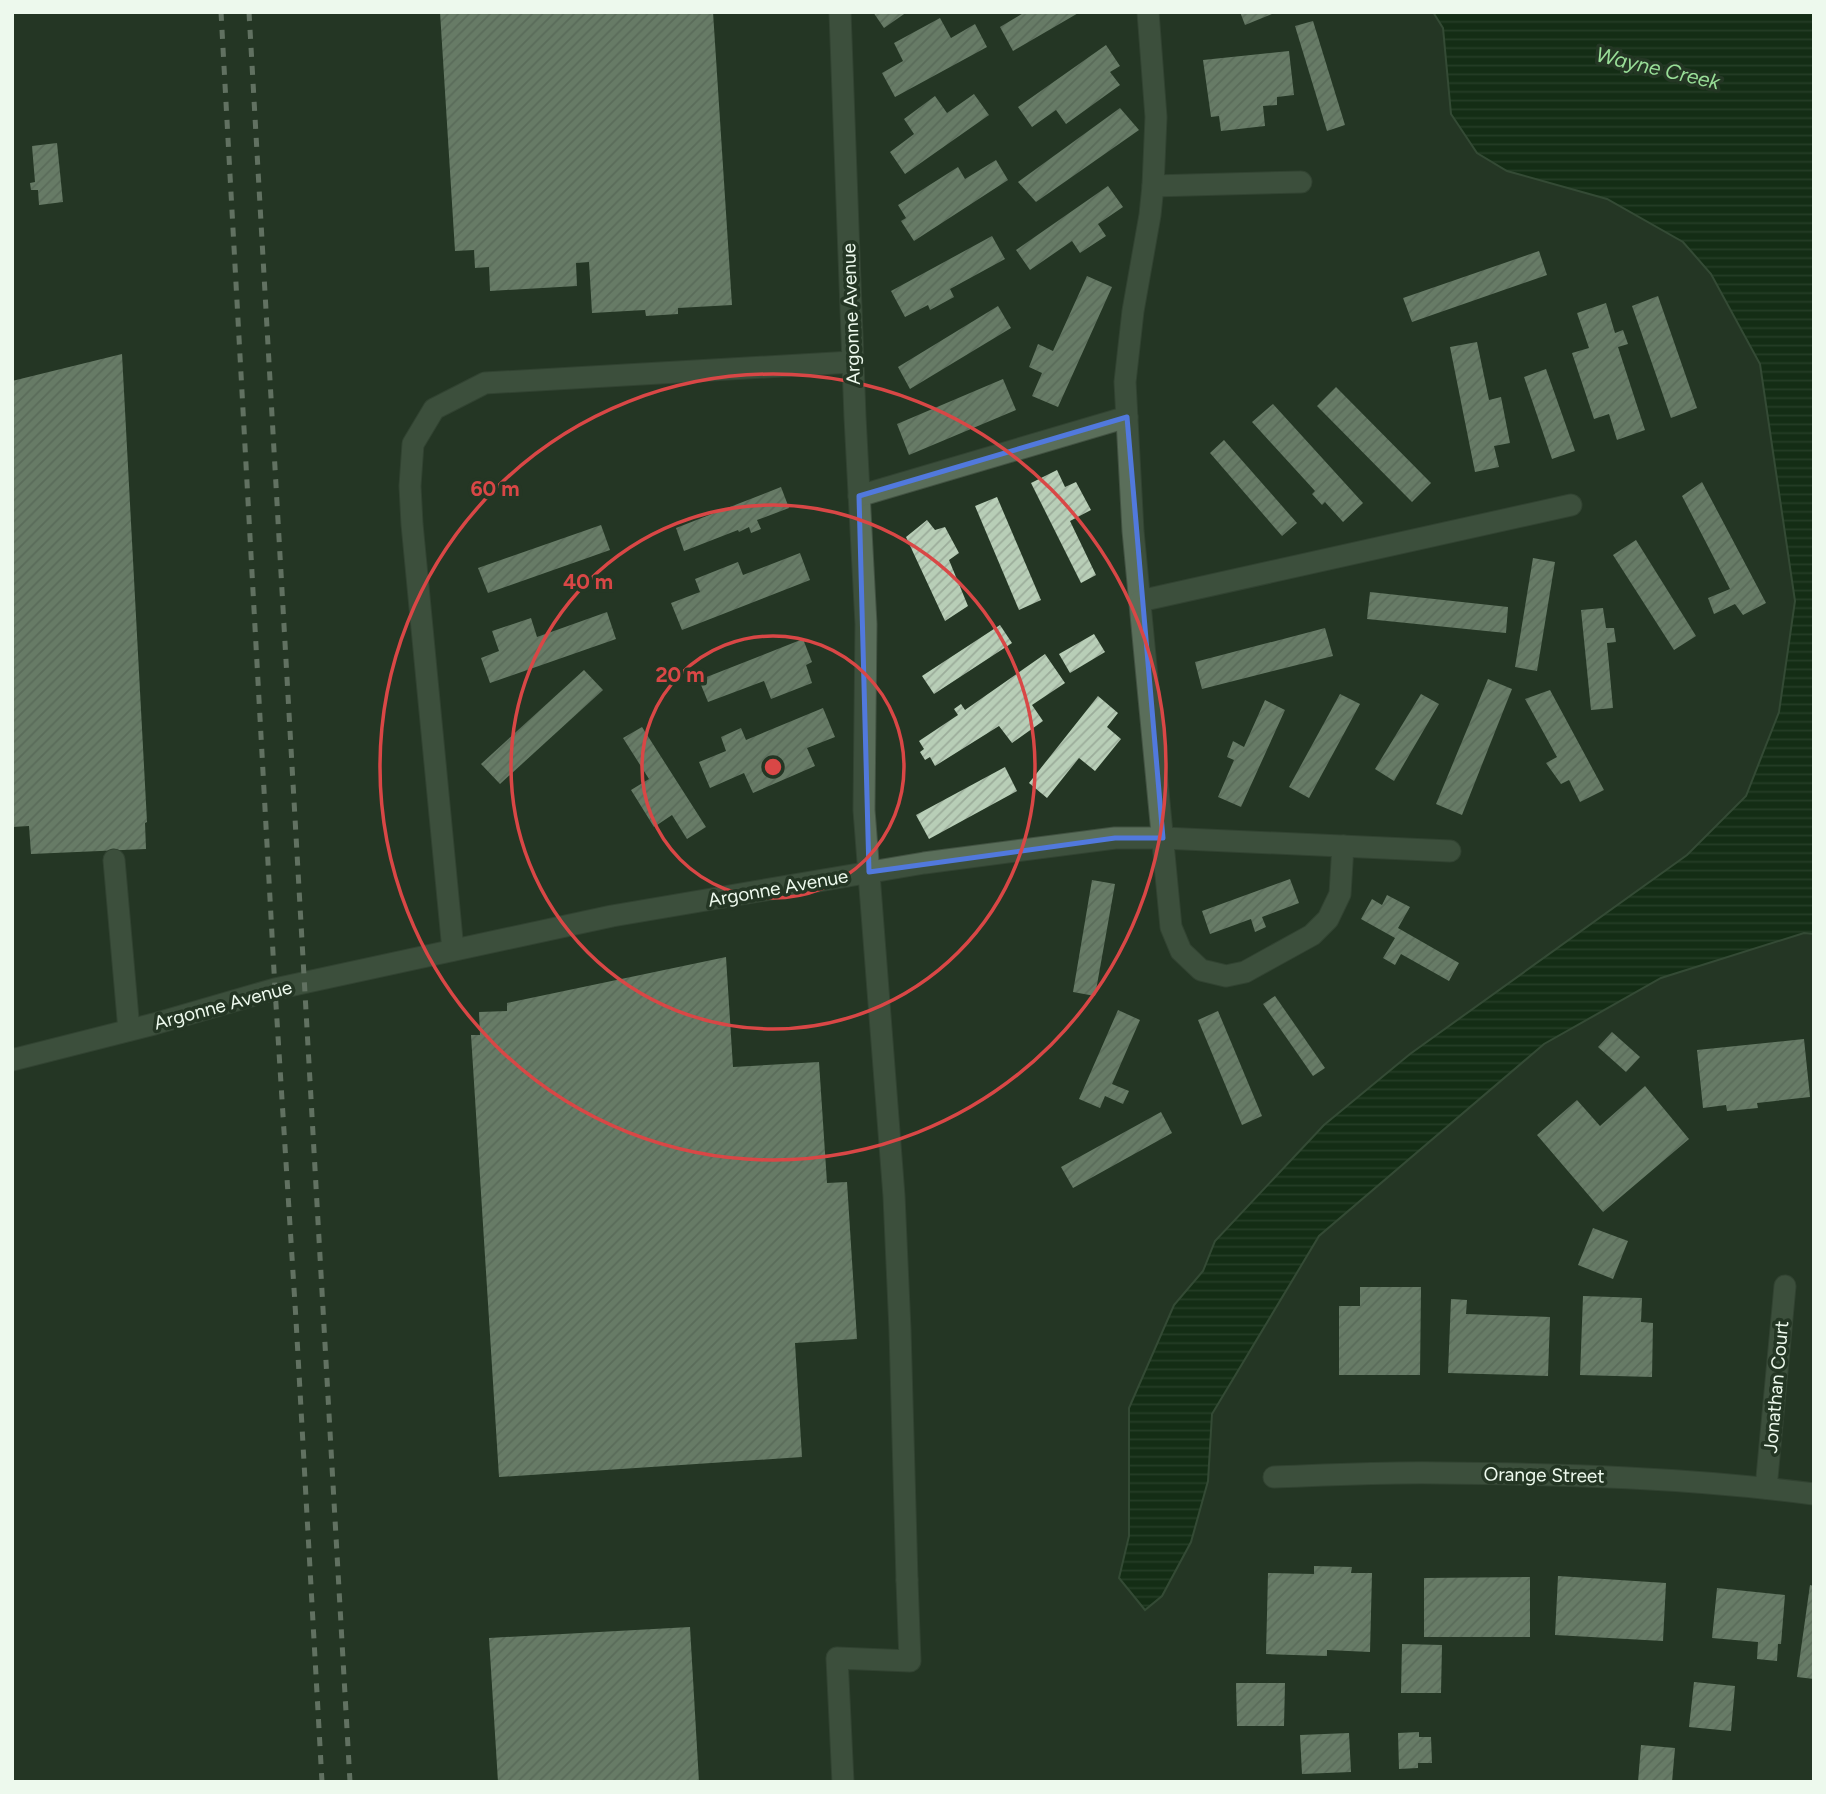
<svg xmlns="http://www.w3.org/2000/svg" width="1826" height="1794" font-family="Figtree,sans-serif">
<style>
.water{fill:url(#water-rules);stroke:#476349;stroke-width:2}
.building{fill:url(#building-hatch)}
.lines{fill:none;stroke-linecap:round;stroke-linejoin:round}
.lane-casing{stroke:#425242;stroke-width:23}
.street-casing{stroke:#425242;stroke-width:23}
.lane{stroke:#5a6e5a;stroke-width:21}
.street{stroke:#5a6e5a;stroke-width:21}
.rail{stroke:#abb9ab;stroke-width:5;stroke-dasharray:9 9;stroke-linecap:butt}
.marked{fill:none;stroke:#5179dd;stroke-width:5;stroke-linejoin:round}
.ring{fill:none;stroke:#d94746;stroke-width:3.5}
.labels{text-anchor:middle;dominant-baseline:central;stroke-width:7;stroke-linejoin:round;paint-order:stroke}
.street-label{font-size:19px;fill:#edf9ed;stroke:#243624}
.water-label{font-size:21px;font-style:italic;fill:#98dd97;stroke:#243624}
.centre{fill:#d94746;stroke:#243624;stroke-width:3.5}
.ring-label{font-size:21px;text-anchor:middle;font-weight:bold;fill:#d94746;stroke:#243624;stroke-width:7;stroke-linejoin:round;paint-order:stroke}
</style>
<defs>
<pattern id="water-rules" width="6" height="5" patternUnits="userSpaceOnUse" patternTransform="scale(1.75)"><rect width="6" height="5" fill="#002303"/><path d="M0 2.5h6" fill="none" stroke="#264428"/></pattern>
<pattern id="building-hatch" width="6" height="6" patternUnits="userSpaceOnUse" patternTransform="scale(1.75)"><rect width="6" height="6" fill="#b8ceb7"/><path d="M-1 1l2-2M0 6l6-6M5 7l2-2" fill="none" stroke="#9cad9b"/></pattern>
</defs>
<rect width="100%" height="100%" fill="#243624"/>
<!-- water -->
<polygon class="water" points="1433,12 1814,12 1814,934 1804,933 1661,978 1544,1044 1319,1236 1212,1414 1208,1481 1191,1542 1162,1596 1145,1610 1119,1578 1129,1536 1129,1408 1174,1305 1203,1271 1215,1241 1324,1125 1410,1054 1687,855 1746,796 1779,712 1795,601 1760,364 1711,274 1683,242 1607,199 1507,171 1477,153 1451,114 1443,28"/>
<!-- building -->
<g class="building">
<polygon points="440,12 713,12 732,305 678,308 678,314 646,316 645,310 592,313 589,262 576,263 577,286 490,291 489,267 475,268 474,250 455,251"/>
<polygon points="873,12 907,12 884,28"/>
<polygon points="1025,12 1080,12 1013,51 1000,27"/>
<polygon points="1240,12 1277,12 1245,25"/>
<polygon points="940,18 951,38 975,24 987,47 895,97 882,73 903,61 894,43"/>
<polygon points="1313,21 1345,125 1327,131 1295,26"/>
<polygon points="1106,45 1120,66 1110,72 1120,85 1066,124 1056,110 1032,127 1018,107"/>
<polygon points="1289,51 1294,95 1277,97 1277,105 1263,106 1265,126 1221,131 1219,116 1211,117 1203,60"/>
<polygon points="974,94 989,115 905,174 890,152 914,134 904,119 935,96 947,113"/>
<polygon points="1120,108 1139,130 1036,202 1018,182"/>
<polygon points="57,143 63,202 39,205 38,190 31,190 30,183 35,182 32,146"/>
<polygon points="996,160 1008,180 914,241 901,221 906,218 898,205 958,167 965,179"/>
<polygon points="1108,186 1123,207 1098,224 1106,236 1080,253 1072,241 1030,270 1016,250"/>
<polygon points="992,236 1005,259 950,289 954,297 930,310 928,305 905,317 891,291"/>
<polygon points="1539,251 1547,275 1412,322 1403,298"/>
<polygon points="1087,276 1112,287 1058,407 1032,396 1042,373 1029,367 1038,344 1053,351"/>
<polygon points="1658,296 1697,408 1671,418 1632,306"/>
<polygon points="1606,303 1615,333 1623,330 1628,344 1618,347 1645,430 1617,440 1609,414 1594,419 1572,353 1589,348 1577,313"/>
<polygon points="998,306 1011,328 910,389 898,367"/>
<polygon points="1477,342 1489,400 1501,397 1510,443 1494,446 1499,467 1475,472 1450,347"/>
<polygon points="122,354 147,822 145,823 146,849 31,854 29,826 12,827 12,381"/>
<polygon points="1546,369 1575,451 1552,459 1524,377"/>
<polygon points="1003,379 1016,410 909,455 897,424"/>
<polygon points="1336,387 1431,483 1412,502 1317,406"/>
<polygon points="1273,404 1363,503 1343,522 1325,502 1322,505 1312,494 1315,491 1252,422"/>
<polygon points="1224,440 1297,523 1282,536 1210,453"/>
<polygon points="1057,470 1065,487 1076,482 1091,510 1070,521 1096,575 1081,583 1031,483"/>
<polygon points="1702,482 1766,603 1743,615 1735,604 1714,614 1708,598 1730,589 1682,496"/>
<polygon points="781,487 789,508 757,520 761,529 751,533 749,527 739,532 738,530 684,551 676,528"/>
<polygon points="997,497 1041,600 1019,610 975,506"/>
<polygon points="927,520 935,530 945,527 959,553 949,560 968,606 945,621 906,537"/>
<polygon points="601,525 610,550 488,593 478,568"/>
<polygon points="1636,540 1696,636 1674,650 1613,555"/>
<polygon points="800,553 810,580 682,630 671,603 700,592 695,579 738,562 743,575"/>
<polygon points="1533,558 1555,562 1537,671 1515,667"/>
<polygon points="1370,592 1508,607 1506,633 1367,619"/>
<polygon points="1603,608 1606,628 1614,628 1616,642 1607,643 1613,708 1591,710 1581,610"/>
<polygon points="607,612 616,639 490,683 481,658 499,651 492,631 531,618 537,637"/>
<polygon points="1000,625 1012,643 934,694 922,676"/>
<polygon points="1325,628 1333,656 1202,689 1195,662"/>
<polygon points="1094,634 1105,652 1070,673 1059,654"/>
<polygon points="803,639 812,662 806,665 812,683 771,699 764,681 708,702 699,680"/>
<polygon points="1045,654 1065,683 1032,705 1043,721 1012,743 999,726 935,766 930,757 925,760 920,752 924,749 919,741 958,715 954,709 961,704 965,710"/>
<polygon points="584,670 603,690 500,784 481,764"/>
<polygon points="1488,679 1512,689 1462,815 1436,804"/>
<polygon points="1550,690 1604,790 1580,802 1569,780 1561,784 1546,763 1557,757 1525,699"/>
<polygon points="1340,694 1360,704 1309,798 1289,787"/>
<polygon points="1421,694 1439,704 1394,781 1375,769"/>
<polygon points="1098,696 1118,713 1107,727 1121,739 1095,771 1079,758 1047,798 1029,783"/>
<polygon points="1265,700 1285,710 1241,807 1218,797 1234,760 1227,757 1233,741 1244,747"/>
<polygon points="823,708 835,737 807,748 815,766 753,793 744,773 710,788 699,762 726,751 721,737 741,728 746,740"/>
<polygon points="642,727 706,827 687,839 672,815 654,827 631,790 649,779 623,738"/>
<polygon points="1005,767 1017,791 929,839 916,815"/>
<polygon points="1290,879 1299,903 1262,917 1266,927 1255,932 1251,919 1210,934 1202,911"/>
<polygon points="1092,880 1115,884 1095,996 1073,992"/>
<polygon points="1387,895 1410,907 1398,928 1459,963 1449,981 1401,954 1395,965 1383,958 1395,938 1361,919 1372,899 1382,905"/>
<polygon points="726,957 733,1067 819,1062 827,1183 847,1182 857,1339 795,1343 802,1457 499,1477 471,1035 480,1035 479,1012 507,1011 507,1003"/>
<polygon points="1275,996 1325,1068 1313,1076 1263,1004"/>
<polygon points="1118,1010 1140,1020 1112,1084 1129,1091 1123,1104 1105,1096 1100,1108 1079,1099"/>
<polygon points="1218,1011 1262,1116 1242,1125 1198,1020"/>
<polygon points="1612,1032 1640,1057 1626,1072 1598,1047"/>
<polygon points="1804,1039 1810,1097 1757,1103 1758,1108 1727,1111 1726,1105 1703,1108 1697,1050"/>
<polygon points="1645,1086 1689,1139 1603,1212 1537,1135 1577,1100 1600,1126"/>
<polygon points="1161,1112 1172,1133 1073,1188 1061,1167"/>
<polygon points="1593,1228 1628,1241 1613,1279 1578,1265"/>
<polygon points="1360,1287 1421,1287 1420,1375 1339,1375 1339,1306 1360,1306"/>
<polygon points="1583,1296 1642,1298 1641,1322 1653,1323 1652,1377 1580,1375"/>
<polygon points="1451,1299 1467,1300 1466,1314 1550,1317 1548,1376 1448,1373"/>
<polygon points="1314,1566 1352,1567 1351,1573 1372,1573 1370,1652 1327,1650 1327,1656 1266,1654 1268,1573 1314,1574"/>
<polygon points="1558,1576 1666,1583 1663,1641 1555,1635"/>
<polygon points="1530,1577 1530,1637 1424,1637 1424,1578"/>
<polygon points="1810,1585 1814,1586 1814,1679 1797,1677"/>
<polygon points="1717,1588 1785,1595 1781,1644 1778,1644 1777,1661 1757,1659 1758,1642 1712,1638"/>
<polygon points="690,1627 699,1782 498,1782 489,1638"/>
<polygon points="1402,1644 1442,1645 1441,1693 1401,1693"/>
<polygon points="1694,1682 1735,1686 1731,1731 1689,1727"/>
<polygon points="1236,1683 1285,1683 1284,1726 1237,1726"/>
<polygon points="1419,1732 1419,1737 1431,1737 1432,1763 1418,1763 1418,1768 1399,1769 1398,1733"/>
<polygon points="1349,1733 1351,1772 1302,1774 1300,1735"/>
<polygon points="1641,1745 1675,1748 1672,1782 1638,1782"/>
</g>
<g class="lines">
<!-- lane casing -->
<g class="lane-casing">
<g id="lane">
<polyline points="114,860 129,1030"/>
<polyline points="453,950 412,524 410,486 413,444 434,409 485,383 852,362"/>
<polyline points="843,1782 837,1658 910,1661 907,1580"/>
</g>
</g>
<!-- street casing -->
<g class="street-casing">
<g id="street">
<polyline points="840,12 855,417 866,624 864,810 894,1196 900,1330 907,1580"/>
<polyline points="1148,12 1156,117 1153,186 1150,215 1133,311 1125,382 1133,531 1171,927 1181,951 1201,970 1226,976 1245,972 1312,935 1328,919 1340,894 1343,846"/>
<polyline points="1153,186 1301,182"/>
<polyline points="859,496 1127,417"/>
<polyline points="1140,601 1571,505"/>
<polyline points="12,1060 154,1024 275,989 612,916 924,863 1115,838 1163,838 1450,851"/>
<path d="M1274,1477c55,-2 111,-5 166,-4 125,1 250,5 374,21"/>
<polyline points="1766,1488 1785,1286"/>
</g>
</g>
<!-- lane -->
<use href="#lane" class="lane"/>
<!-- street -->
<use href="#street" class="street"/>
<!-- rail -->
<g class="rail">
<polyline points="221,12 275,989 296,1320 322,1782"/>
<polyline points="249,12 350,1782"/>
</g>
</g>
<!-- marked area -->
<path d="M0 0H1826V1794H0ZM1127,417l36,421h-48l-246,34 -10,-376z" fill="#243624" fill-opacity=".55" fill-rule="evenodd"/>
<path class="marked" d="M1127,417l36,421h-48l-246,34 -10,-376z"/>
<!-- distance rings -->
<g class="ring">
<circle cx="773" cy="767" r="131"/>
<circle cx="773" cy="767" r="262"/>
<circle cx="773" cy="767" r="393"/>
</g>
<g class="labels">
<!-- street labels -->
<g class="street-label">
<text transform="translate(851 314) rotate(-92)">Argonne Avenue</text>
<text transform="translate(778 888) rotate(-10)">Argonne Avenue</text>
<text transform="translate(223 1005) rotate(-15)">Argonne Avenue</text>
<text transform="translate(1776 1387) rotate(-85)">Jonathan Court</text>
<text transform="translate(1544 1475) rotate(1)">Orange Street</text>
</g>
<!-- water labels -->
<g class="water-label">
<text transform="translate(1658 68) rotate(13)">Wayne Creek</text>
</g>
</g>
<circle cx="773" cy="767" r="10" class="centre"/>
<g class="ring-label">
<text x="495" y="496">60 m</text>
<text x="588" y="589">40 m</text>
<text x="680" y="682">20 m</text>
</g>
<!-- border -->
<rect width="1826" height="1794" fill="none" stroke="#edf9ed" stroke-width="28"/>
</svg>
